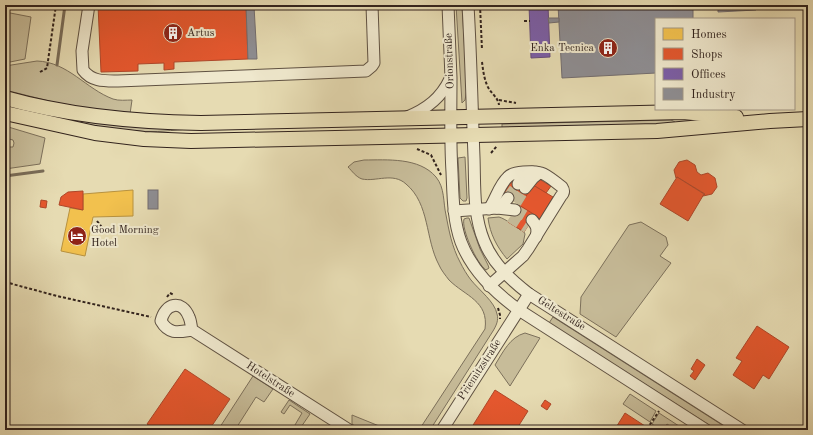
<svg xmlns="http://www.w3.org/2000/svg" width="813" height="435" font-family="'Old Standard TT',serif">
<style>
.green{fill:#c7bc99;stroke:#7c705b}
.homes{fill:#f2c14e;stroke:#b8923f}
.shops{fill:#e4572e;stroke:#af4729}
.offices{fill:#7b5ea7;stroke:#654c7e}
.industry{fill:#8d8d92;stroke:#726d6f}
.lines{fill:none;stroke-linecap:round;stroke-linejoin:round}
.stream{stroke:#796c58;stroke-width:3}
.minor-tunnel{stroke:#c2b694;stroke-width:11;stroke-dasharray:11 5.5;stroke-linecap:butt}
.minor-casing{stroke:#5f5142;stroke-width:13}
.major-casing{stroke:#32231d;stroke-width:16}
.path{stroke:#32231d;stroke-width:2;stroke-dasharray:3 2;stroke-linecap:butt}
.minor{stroke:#efe8cd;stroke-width:11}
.major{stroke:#e6dbb2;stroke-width:14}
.labels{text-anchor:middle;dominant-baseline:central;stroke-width:4;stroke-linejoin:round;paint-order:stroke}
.poi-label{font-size:11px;fill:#32231d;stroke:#efe8cd;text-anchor:start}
.street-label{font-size:11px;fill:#32231d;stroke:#efe8cd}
</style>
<rect width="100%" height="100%" fill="#e6dbb2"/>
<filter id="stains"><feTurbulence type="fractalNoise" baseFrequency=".005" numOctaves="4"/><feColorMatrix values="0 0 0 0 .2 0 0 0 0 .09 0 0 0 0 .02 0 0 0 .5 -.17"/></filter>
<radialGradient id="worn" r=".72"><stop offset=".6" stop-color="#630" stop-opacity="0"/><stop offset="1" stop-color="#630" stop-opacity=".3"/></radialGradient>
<!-- green -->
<g class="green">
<polygon points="456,5 462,5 467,89 465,100 462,103"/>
<polygon points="5,12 31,17 25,59 5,63"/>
<path d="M37,61c31,1 49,28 76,38 6,2 13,1 19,1l-2,14 -61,-8 -64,-16v-24z"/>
<path d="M5,104l185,25c-17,1 -35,4 -52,2 -44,-3 -91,-13 -133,-25z"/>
<polygon points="671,120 675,122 674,124 502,129 502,124"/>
<polygon points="5,126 45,138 40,164 5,169 5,147 13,147 14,143 13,140 5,138"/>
<polygon points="465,157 467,198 466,201 463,201 460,198 458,158"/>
<path d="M364,160c23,0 55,-3 72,17 9,11 7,25 10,38 3,16 6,32 14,47 3,6 7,13 11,18 8,10 24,22 26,34 2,6 -1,12 -4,17l-63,99h-11l66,-101c4,-28 -20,-33 -36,-49 -3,-4 -8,-10 -10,-15 -14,-26 -9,-61 -33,-81 -13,-12 -30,-2 -44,-5 -6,-2 -10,-8 -14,-12l6,-5z"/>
<path d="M499,217c7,2 18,11 25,15l1,2 -2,10 -16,15c-10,-12 -17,-25 -19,-41z"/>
<path d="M467,218h2l11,31 8,16 1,3 -3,2c-9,-6 -25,-41 -22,-51z"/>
<polygon points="641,222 666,237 668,245 660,256 671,263 616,337 580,314 581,297 629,225"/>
<polygon points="553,317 730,430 717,430 549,323"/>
<path d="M525,333l15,5 -30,48 -15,-21c8,-13 15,-28 30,-32z"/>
<polygon points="253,376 273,389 264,402 256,397 235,430 218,430"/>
<polygon points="630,394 656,411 650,422 623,404"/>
<polygon points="289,400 310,414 299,430 292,430 302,413 290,405 284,414 281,412"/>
<polygon points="659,413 682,428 683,430 676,430 667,424 663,430 661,430 652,424"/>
<polygon points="352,415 389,430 361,430 352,424"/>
</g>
<!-- homes -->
<polygon class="homes" points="133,190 133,216 93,217 85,256 61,251 70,208 83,210 83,194"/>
<!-- shops -->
<g class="shops">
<polygon points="98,5 246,5 248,59 174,62 174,69 164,70 164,63 138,64 138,71 101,72"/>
<polygon points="687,160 695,165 697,172 701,175 708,173 715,178 717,187 712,194 703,196 705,194 677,177 676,178 674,170 679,162"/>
<polygon points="677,177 704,194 688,221 660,204"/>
<polygon points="537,178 551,186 546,193 533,185"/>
<polygon points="509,179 529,192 521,205 500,192"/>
<polygon points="533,185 553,197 540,219 520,206"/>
<polygon points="83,191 83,210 59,205 61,197 68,192"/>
<polygon points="41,200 47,201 46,208 40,207"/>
<polygon points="519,205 535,215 524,232 508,222"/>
<polygon points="757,326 789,347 769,379 763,375 754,389 733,375 742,361 736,358"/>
<polygon points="697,359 705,365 695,380 690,376 694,371 691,369"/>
<polygon points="185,369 230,399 209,430 156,430 147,424"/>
<polygon points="495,390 528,411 516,430 470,430"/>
<polygon points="545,400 551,404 547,410 541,406"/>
<polygon points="625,413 645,426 644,428 647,430 615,429"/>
</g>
<!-- offices -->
<polygon class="offices" points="529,5 548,5 550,57 531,58"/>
<!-- industry -->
<g class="industry">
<polygon points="558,5 693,5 693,19 656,19 656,73 562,78"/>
<polygon points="718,5 756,5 756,10 718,12"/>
<polygon points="246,6 254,6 257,59 248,59"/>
<polygon points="548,18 559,18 559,22 549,23"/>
<rect x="148" y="190" width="10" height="19"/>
</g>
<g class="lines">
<!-- stream -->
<g class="stream">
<polyline points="57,65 65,5"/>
<polyline points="5,176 43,171"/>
</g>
<!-- minor-tunnel -->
<g class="minor-tunnel">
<polyline points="508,198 518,184"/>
<polyline points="516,203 525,188"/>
<polyline points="515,210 532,220"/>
<polyline points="510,217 527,228"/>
</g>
<!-- minor casing -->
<g class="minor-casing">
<g id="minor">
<path d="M89,5l-7,46 1,19c9,12 22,11 35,11l248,-10 6,-5 2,-3 -2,-58"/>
<path d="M448,5c1,24 2,49 3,73 0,32 -1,63 1,94 1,23 1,48 9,70 11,29 33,50 58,68l187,120"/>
<path d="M468,5c3,51 4,102 6,152 1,29 -1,57 10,84 9,23 27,39 45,53l213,136"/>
<path d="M407,117c20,-8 34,-19 43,-38"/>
<polyline points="518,184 522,177 532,172"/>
<polyline points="525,188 533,178 539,173"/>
<polyline points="497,208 502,205 508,198"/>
<polyline points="454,211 497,208 515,210"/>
<path d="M532,220c5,6 6,9 4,17"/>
<path d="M489,286l34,-30 5,-7 33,-53c3,-3 3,-6 1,-9 -7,-5 -14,-12 -21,-14 -8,-2 -28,-2 -33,4 -9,8 -12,22 -19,32"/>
<path d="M192,330c-1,-4 -1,-9 -3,-13 -7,-18 -24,-14 -28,4 8,14 18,11 31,9l157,100"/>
<polyline points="442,430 529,294"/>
</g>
</g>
<!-- major casing -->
<g class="major-casing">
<g id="major">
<path d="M5,98c64,18 130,24 196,25l482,-11 53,5"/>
<polyline points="5,113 95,133 144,139 191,141 657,131 770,121 808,119"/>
</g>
</g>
<!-- path -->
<g class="path">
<polyline points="480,5 482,50"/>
<polyline points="524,21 530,21"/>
<path d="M482,62c1,8 2,16 5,23 3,8 11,12 12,20"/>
<polyline points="40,72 47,68 56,5"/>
<polyline points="499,100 516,103"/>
<polyline points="417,149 431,155 441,175"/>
<polyline points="491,153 497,146"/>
<polyline points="97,221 104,230"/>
<polyline points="5,282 57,296 151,317"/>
<polyline points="167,297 170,293 174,295"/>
<polyline points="498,308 500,315 500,319"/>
<polyline points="647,429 659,411"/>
</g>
<!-- minor -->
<use href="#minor" class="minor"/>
<!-- major -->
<use href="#major" class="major"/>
</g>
<!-- icons -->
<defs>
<g id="building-disc" transform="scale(1)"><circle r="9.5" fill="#8f2418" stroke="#efe8cd"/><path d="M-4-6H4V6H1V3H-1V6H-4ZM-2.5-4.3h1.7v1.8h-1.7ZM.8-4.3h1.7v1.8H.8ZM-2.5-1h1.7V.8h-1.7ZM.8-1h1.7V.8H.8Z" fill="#fff"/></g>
<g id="hotel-disc" transform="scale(1)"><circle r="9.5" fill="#8f2418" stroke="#efe8cd"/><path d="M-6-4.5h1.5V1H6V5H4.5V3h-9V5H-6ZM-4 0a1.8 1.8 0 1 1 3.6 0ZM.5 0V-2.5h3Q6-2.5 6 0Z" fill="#fff"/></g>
</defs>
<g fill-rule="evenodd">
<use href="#building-disc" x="173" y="33"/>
<use href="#building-disc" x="608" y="48"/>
<use href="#hotel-disc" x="77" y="236"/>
</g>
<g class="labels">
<!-- poi labels -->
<g class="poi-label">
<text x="187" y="33">Artus</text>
<text x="594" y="48" text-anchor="end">Enka Tecnica</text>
<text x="91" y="230">Good Morning<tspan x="91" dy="13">Hotel</tspan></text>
</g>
<!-- street labels -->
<g class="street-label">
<text transform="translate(450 61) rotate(-92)">Orionstraße</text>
<text transform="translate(561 314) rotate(32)">Geltestraße</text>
<text transform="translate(480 370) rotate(-57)">Priemitzstraße</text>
<text transform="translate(270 380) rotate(33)">Hotelstraße</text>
</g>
</g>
<!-- margin -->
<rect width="813" height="435" fill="none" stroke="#e6dbb2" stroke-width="20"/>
<rect x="6" y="6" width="801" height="423" fill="none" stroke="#32231d" stroke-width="2"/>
<rect x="10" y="10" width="793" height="415" fill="none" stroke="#32231d"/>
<!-- legend -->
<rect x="655" y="18" width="140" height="92" fill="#efe8cd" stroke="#a39987"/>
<rect x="663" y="28" width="20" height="12" fill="#f2c14e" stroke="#a39987"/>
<text x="691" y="38" font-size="12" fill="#32231d">Homes</text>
<rect x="663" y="48" width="20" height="12" fill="#e4572e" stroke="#a39987"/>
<text x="691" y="58" font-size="12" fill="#32231d">Shops</text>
<rect x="663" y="68" width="20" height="12" fill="#7b5ea7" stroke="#a39987"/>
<text x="691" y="78" font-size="12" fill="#32231d">Offices</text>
<rect x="663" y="88" width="20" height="12" fill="#8d8d92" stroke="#a39987"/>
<text x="691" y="98" font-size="12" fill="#32231d">Industry</text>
<rect width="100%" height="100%" filter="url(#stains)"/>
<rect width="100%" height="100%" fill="url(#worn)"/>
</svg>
